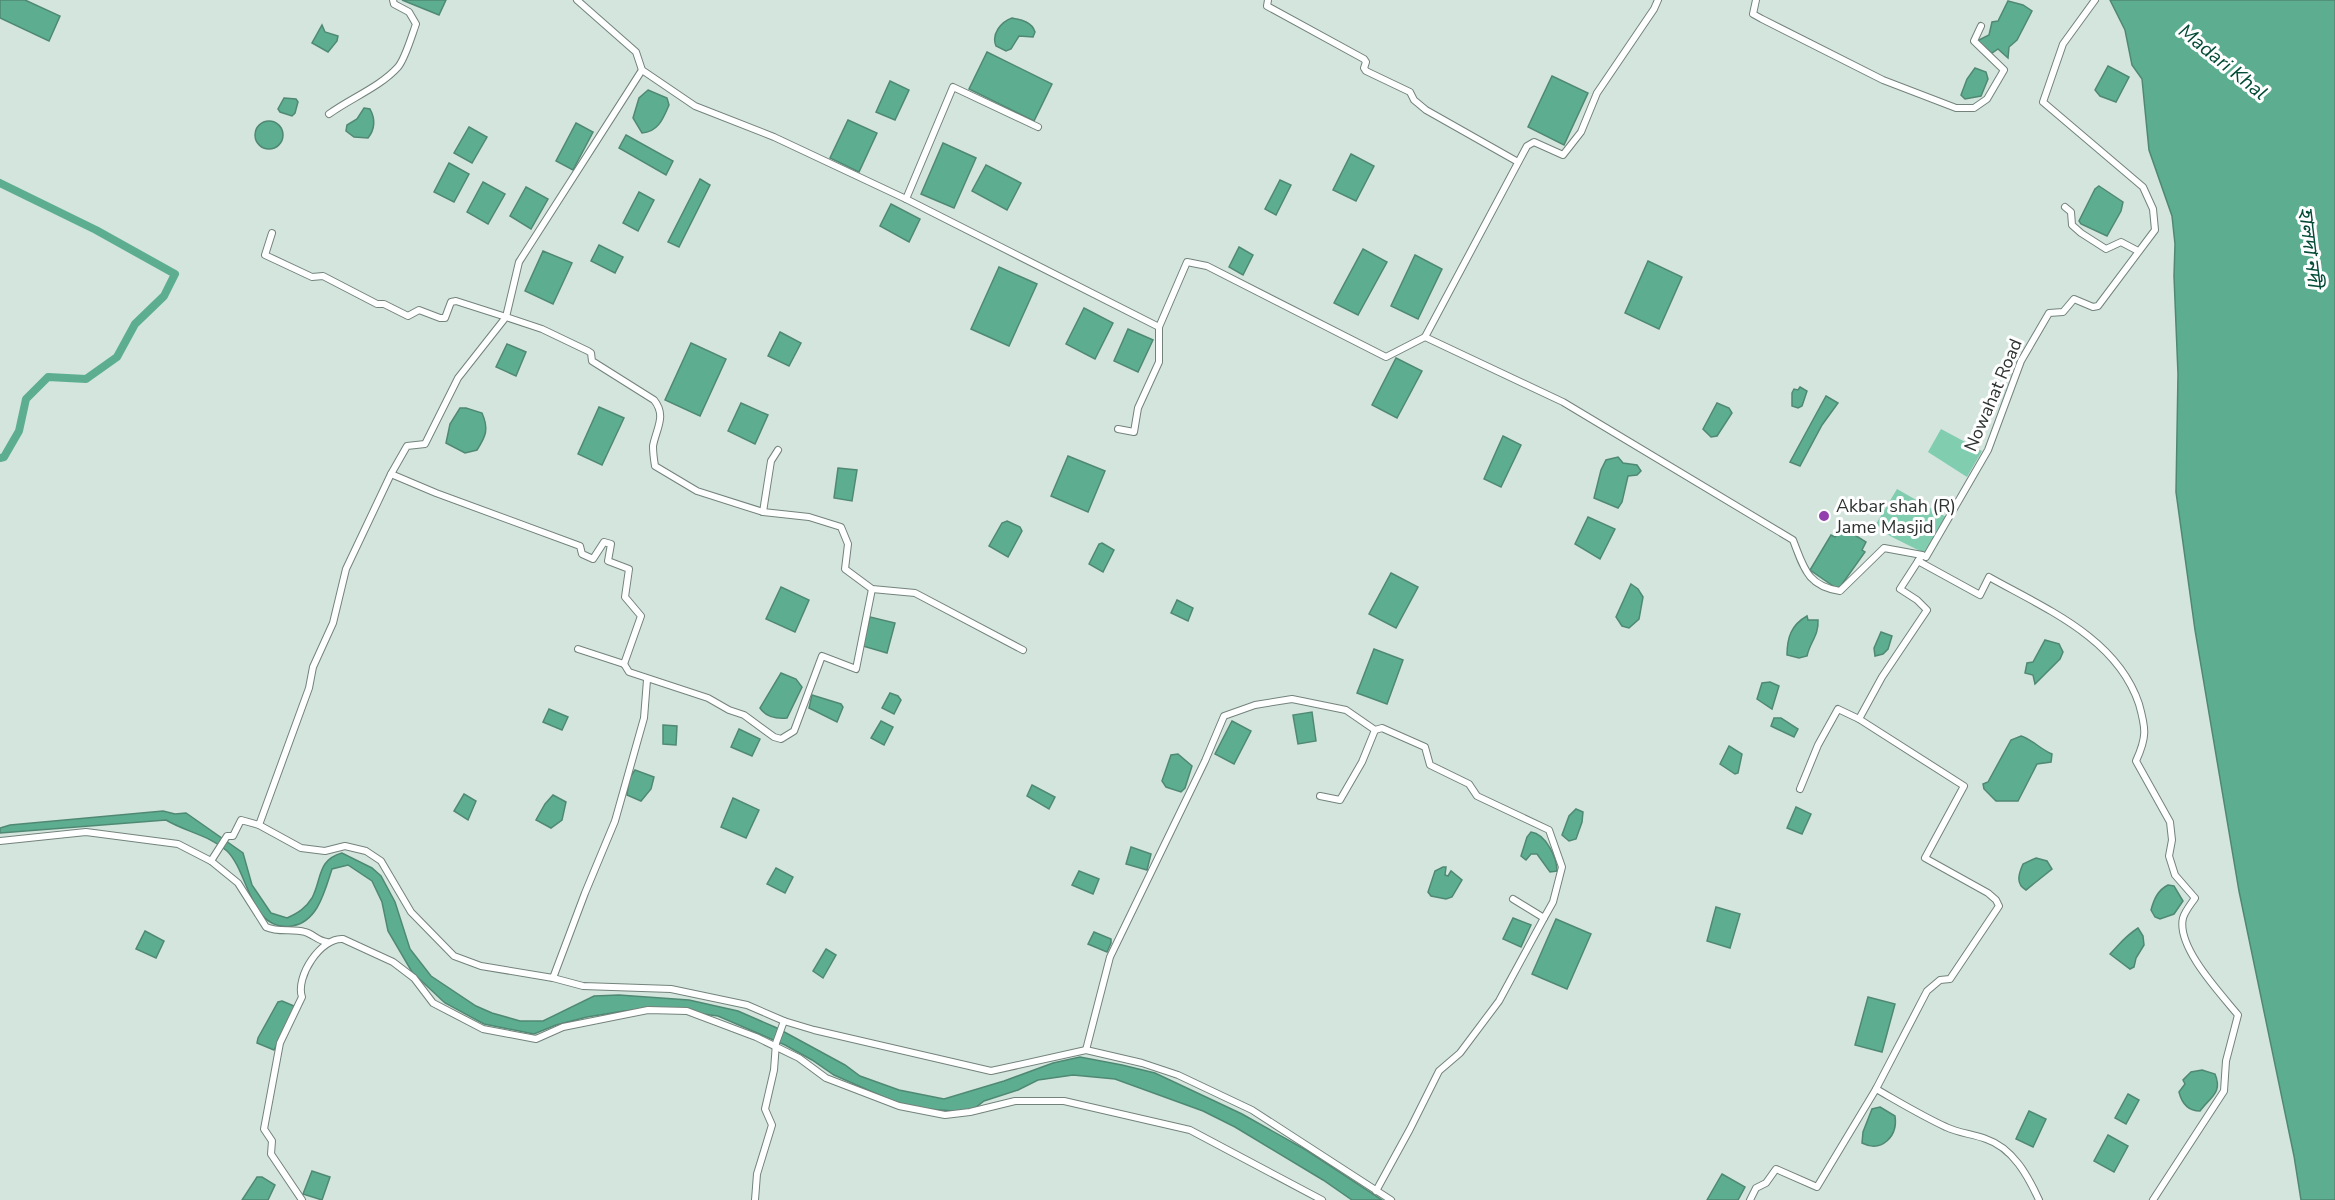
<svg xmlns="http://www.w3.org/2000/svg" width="2335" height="1200" font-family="'Nunito Sans','Noto Sans Bengali',sans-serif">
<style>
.green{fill:#80cdb0}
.water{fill:#5dae91;stroke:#4f8974;stroke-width:1.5}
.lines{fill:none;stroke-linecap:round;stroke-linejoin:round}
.canal{stroke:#5dae91;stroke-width:8}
.street-casing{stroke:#73837c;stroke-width:8}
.street{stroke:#fff;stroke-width:6}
.poi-dot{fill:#933fad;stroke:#fff;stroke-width:2}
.labels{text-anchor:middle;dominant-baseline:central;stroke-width:6;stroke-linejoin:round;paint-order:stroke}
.street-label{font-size:18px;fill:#2d3330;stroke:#fff}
.poi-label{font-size:18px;fill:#2d3330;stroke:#fff;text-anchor:start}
.water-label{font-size:20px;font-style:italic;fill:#044b38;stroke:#fff}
</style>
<rect width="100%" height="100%" fill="#d3e5dd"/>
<!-- green -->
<g class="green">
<polygon points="1941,429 1982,451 1967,477 1928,452"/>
<polygon points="1897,489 1946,517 1924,553 1890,536 1876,524"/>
</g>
<!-- water -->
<g class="water">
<polygon points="0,0 25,0 60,16 49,41 0,18"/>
<polygon points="402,0 446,0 439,15"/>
<polygon points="2110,0 2335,0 2335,1200 2301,1200 2294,1156 2239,891 2195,630 2176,492 2178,374 2174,276 2175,244 2172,216 2149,150 2142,79 2132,65 2125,30"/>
<polygon points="2008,1 2023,5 2032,11 2017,40 2009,47 2008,58 1998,49 1992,53 1977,41 1989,35 1992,22 1998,21"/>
<path d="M1012,18c10,2 20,4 23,14l-2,5 -14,-1 -8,13 -5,2 -10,-5c-5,-12 5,-24 16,-28z"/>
<polygon points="322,25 325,32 338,36 337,41 328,52 312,43"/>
<polygon points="987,52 1052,84 1034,121 969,89"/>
<polygon points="2108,66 2129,77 2116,102 2100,96 2095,90"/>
<polygon points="1975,68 1986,72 1988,79 1981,96 1965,99 1961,95 1967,79"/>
<polygon points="1552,76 1588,93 1564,145 1528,127"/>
<polygon points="890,81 909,90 895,120 876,112"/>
<path d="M648,90l19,8 2,7c-6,14 -11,27 -27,28l-9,-15 6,-20z"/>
<polygon points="284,98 296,99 298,102 295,113 292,116 280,112 278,109"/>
<path d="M364,108l6,1c6,11 5,20 -2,29l-14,-1 -8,-6 1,-6 10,-6z"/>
<polygon points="848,120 877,133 859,172 830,158"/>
<circle cx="269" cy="135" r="14"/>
<polygon points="576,123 593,132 573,170 556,161"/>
<polygon points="469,127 487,137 472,163 454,153"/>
<polygon points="626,135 673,161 666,175 619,148"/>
<polygon points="943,143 976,158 954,208 921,194"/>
<polygon points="1351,154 1374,166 1356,201 1333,190"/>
<polygon points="449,163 469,174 454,202 434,192"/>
<polygon points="986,165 1021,183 1007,210 972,191"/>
<polygon points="700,179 710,185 679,247 668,242"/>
<polygon points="1280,180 1291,185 1276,215 1265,209"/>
<polygon points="483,182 505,194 488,224 467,212"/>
<polygon points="2099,186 2123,202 2121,211 2107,236 2081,224 2079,221 2095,189"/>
<polygon points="526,187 548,199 531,229 510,216"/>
<polygon points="639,192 654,200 638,231 623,223"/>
<polygon points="891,204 920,219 909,242 880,226"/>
<polygon points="599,245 623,257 615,273 591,261"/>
<polygon points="1239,247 1253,255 1243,275 1229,267"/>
<polygon points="1363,249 1387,262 1358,315 1334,303"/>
<polygon points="543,251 572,263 553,304 525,291"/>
<polygon points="1415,255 1442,269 1418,319 1391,306"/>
<polygon points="1648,261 1682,277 1659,329 1625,313"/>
<polygon points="999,267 1037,284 1009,346 971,329"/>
<polygon points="1084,308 1113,323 1095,359 1066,344"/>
<polygon points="1128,329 1153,340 1138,372 1114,361"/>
<polygon points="780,332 801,343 789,366 768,356"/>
<polygon points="691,343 726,359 700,416 665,400"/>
<polygon points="507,344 526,352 516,376 496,367"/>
<polygon points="1396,358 1422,371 1397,418 1372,405"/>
<polygon points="1800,387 1807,391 1802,406 1798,408 1792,406 1792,393 1794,389 1798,390"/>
<polygon points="1826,396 1838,403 1822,425 1800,466 1790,462"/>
<polygon points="741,403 768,415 755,444 728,431"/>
<polygon points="1717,403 1729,408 1732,413 1717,436 1711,437 1703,429"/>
<polygon points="599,407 624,418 602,465 578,454"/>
<path d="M460,408h6l16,5c7,16 4,23 -5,37l-12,3 -19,-10 4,-19z"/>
<polygon points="1503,436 1521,445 1501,487 1484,479"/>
<polygon points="1068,456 1105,471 1088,512 1051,496"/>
<polygon points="1618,457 1623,463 1637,465 1641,471 1637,475 1628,476 1622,502 1618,508 1594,498 1601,470 1606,460"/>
<polygon points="838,468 857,470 852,501 834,498"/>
<polygon points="1588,517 1615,529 1600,559 1575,544"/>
<polygon points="1007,521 1020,527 1022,531 1008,557 989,546 1002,523"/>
<polygon points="1842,527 1866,542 1862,550 1865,552 1840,587 1836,588 1810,570 1831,535 1835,537"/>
<polygon points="1102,543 1114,550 1103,572 1089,564 1099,544"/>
<polygon points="1391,573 1418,587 1396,628 1369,614"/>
<polygon points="1631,584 1638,589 1643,597 1639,619 1629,628 1622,626 1616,617"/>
<polygon points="781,587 809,600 795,632 766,619"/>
<polygon points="1177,600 1193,608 1188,621 1171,613"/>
<path d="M1807,616l1,4h10c1,15 -8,22 -11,36l-8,2 -12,-3c0,-17 4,-30 20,-39z"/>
<polygon points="870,617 895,623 887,653 863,646"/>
<polygon points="1881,632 1892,636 1888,649 1883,654 1875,656 1874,648"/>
<polygon points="2045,640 2059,644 2063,652 2060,659 2035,684 2033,675 2025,673 2027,663 2033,662"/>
<polygon points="1374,649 1403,660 1387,704 1357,693"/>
<path d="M781,673l15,6 6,8 -15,31c-11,1 -21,-1 -27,-10z"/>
<polygon points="1770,682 1779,686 1772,709 1757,699 1762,683"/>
<polygon points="890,693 898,696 901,700 894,714 882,708"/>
<polygon points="812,695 841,704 843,707 837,722 809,708"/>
<polygon points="549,709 568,717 562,730 543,722"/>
<polygon points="1312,712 1316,741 1298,744 1293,715"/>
<polygon points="1774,718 1781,718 1798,729 1794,737 1771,726"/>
<polygon points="881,721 893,727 884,745 871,738"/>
<polygon points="1232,721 1251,731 1234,764 1215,754"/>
<polygon points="663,725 677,726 676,745 663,744"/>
<polygon points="739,729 760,739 752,756 731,747"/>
<path d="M2021,736c12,4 19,13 31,18l-1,8 -14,2 -19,37h-22l-12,-12 -1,-5 5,-2 23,-42z"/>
<polygon points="1729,746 1742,754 1738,773 1735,774 1720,764"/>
<polygon points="1178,754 1192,766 1185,788 1181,792 1166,787 1162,781 1171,755"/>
<polygon points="635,770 654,777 651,789 641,801 627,795 629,779"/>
<polygon points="1032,785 1055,797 1049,809 1027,796"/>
<polygon points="464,794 476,801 468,820 454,811"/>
<polygon points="553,795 566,802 562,820 551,828 536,820 545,804"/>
<polygon points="733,798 759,810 746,838 721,827"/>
<polygon points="1796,807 1811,814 1802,834 1787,828"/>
<polygon points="1576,809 1583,812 1582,822 1576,839 1569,841 1562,835 1569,816"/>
<path d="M163,811l12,3 11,-1 57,40 9,32 19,28 16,5c11,-5 19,-10 25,-20 10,-19 5,-38 30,-45l30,15 9,8 14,26 15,47 21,27 45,30 16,7 28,8h23l51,-25 25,-1 70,5 49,11 39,17 68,37 15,11 39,14 45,9 60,-18 49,-18 27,-6 42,8 33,8 87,41 64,36 76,50h-30l-29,-20 -88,-53 -32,-16 -88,-32 -42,-4 -35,5 -20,10 -34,11 -14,11 -44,-3 -31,-7 -61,-27 -22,-15 -27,-15 -67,-29 -60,-8 -34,3 -37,6 -31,8 -22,9 -50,-10 -39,-21 -33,-31 -24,-41 -6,-29 -10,-21 -24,-16 -16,4c-7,21 -14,53 -40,57 -42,7 -43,-54 -65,-75 -18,-16 -41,-19 -61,-31l-166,13v-5l10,-3z"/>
<path d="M1531,832c15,2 26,26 26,39l-7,1 -13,-18h-6l-5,6 -5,-4 6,-19z"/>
<polygon points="1131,847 1151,854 1147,870 1126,864"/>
<path d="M2036,858l11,3 5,8 -26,21c-11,-6 -7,-17 -3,-26z"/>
<polygon points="1443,867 1446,867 1445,875 1448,876 1451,871 1462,880 1452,897 1446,899 1431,896 1428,892 1435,871"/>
<polygon points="776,868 793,877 785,893 767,884"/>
<polygon points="1079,871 1099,879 1093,894 1072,885"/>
<path d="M2168,885l6,1 9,15 -9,13 -14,5 -5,-2 -4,-7c3,-11 7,-20 17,-25z"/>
<polygon points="1716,907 1740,914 1730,948 1707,941"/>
<polygon points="1513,918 1531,925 1521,947 1503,939"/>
<polygon points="1556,919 1591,934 1567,989 1532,974"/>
<path d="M2138,928l5,8 1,9 -8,13 -2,9 -4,2 -20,-15c10,-10 14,-17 28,-26z"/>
<polygon points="145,931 164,941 156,958 136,949"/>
<polygon points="1094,932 1111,939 1111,943 1107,952 1088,944"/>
<polygon points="826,949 836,955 823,978 813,971"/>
<polygon points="1868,997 1895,1004 1882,1052 1855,1045"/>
<polygon points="282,1001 294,1006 293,1014 274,1050 257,1043 258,1038 278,1002"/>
<path d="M2202,1070l13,4c8,19 -5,23 -15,37 -12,0 -18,-7 -21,-19l6,-8 -2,-4 8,-8z"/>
<polygon points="2128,1094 2139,1100 2126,1124 2115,1118"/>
<path d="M1880,1107l15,9c3,20 -13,37 -33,27l1,-11 9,-23z"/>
<polygon points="2029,1111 2046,1119 2033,1147 2016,1139"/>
<polygon points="2108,1135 2128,1146 2114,1172 2094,1161"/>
<polygon points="312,1171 330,1177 322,1200 303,1194"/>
<polygon points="1722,1174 1745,1187 1738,1200 1707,1200"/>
<polygon points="257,1177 262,1177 275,1185 268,1200 242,1200"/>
</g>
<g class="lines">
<!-- canal -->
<polyline class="canal" points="0,183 96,230 175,274 164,296 135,324 117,357 86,379 48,377 26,399 19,431 4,457 0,458"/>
<!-- street casing -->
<g class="street-casing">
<g id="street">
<polyline points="577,0 636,52 642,70 695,106 774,137 906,199 1159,327"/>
<polyline points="1268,0 1267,6 1364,59 1366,62 1364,68 1366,71 1410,92 1414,100 1426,110 1518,162"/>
<path d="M1658,0l-4,9 -57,84 -16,39 -18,23 -29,-13 -7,4 -102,191 138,65 230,138c11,28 14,46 47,51l44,-43 38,7"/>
<polyline points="1756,0 1753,14 1762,19 1883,80 1956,108 1974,108 1987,99 2004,70 1974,41 1981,26"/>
<path d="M329,114c22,-16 51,-27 69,-47 7,-8 14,-32 18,-43l-7,-12 -15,-8 -1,-4"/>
<polyline points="906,199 953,87 1038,127"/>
<polyline points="2065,207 2071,212 2072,225 2081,233 2106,249 2121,242 2138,251"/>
<polyline points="272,233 265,255 312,277 323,276 377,304 384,304 408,316 419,310 440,318 445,318 451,302 456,301 506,317 519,262 642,70"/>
<polyline points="1118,429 1134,432 1138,408 1159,362 1159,327 1187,262 1207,266 1386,357 1425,337"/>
<polyline points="391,474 436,493 580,546 582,554 593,559 604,542 611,544 608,561 629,569 625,597 641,616 624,664 578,649"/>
<polyline points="763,512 771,461 778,450"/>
<path d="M1918,561l62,34 9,-18c57,32 128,61 150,127 7,25 8,33 -3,57l34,61 2,18 -3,16 6,19 20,23c-4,6 -10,13 -12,20 -7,29 38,76 55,97l-12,46 -2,30 -71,109"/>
<polyline points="624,664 629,672 708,698 729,710 744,715 774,737 781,739 794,731 822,656 856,669 872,589"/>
<polyline points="1800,789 1818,745 1838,709 1859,719 1882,677 1927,610 1917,600 1900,589 1922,555 1926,557 1988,450 2021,361 2049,313 2063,312 2074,299 2093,307 2098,306 2155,230 2153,209 2143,187 2043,102 2063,44 2095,0"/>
<polyline points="1320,796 1340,800 1362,762 1375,730"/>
<polyline points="259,825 301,848 325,851 345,846 366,851 381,861 411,912 454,956 481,966 553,978 585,893 615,821 644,718 647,680"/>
<path d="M0,841l86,-9 92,12 33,17 16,-25h6l8,-16 18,5 50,-137 4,-21 20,-44 13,-54 45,-95 16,-28 18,-2 33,-66 48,-61 36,12 46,22 3,2 1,8 62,39c13,16 2,29 -1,46 0,7 1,14 2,20l42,25 66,21 46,5 32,10 7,17 -3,25 27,20 43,4 108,57"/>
<path d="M211,861l27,22 28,44c13,6 26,1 39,5 8,2 13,9 22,10"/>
<polyline points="553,978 583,986 671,989 747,1005 784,1021 776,1043 774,1070 765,1109 772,1125 757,1174 755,1200"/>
<polyline points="784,1021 814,1030 991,1071 1086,1050 1142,1063 1178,1075 1252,1110 1391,1200"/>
<polyline points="1086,1050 1110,957 1205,761 1224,716 1255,705 1292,699 1346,710 1375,730 1382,728 1425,747 1430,765 1469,784 1477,796 1549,830 1562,867 1553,902 1544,918 1513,899"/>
<path d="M1876,1089c23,13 46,27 70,38 12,6 27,7 40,12 27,9 42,37 53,61"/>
<polyline points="1376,1191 1410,1129 1439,1071 1460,1053 1499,1001 1544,918"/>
<path d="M302,1200l-31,-46 1,-13 -8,-12 16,-86 22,-46c-7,-20 19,-60 41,-58l50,23 21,16 19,25 50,26 53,10 27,-12 85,-17 39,1 69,26 43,21 27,20 73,28 46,9 25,-3 45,-11h49l126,29 132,70"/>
<polyline points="1750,1200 1756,1188 1766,1183 1776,1169 1817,1187 1876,1089 1927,991 1940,980 1950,979 1999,906 1996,900 1988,893 1925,858 1964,786 1859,719"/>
</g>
</g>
<!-- street -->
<use href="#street" class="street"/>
</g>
<!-- markers -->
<circle class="poi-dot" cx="1824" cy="516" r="6"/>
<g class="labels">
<!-- street labels -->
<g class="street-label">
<text transform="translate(1993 395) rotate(-67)">Nowahat Road</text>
</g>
<!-- poi labels -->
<g class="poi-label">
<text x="1836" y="506">Akbar shah (R)<tspan x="1836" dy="21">Jame Masjid</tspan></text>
</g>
<!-- water labels -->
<g class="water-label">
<text transform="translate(2223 62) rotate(39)">Madari Khal</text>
<text transform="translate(2310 247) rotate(83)">হালদা নদী</text>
</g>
</g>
</svg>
